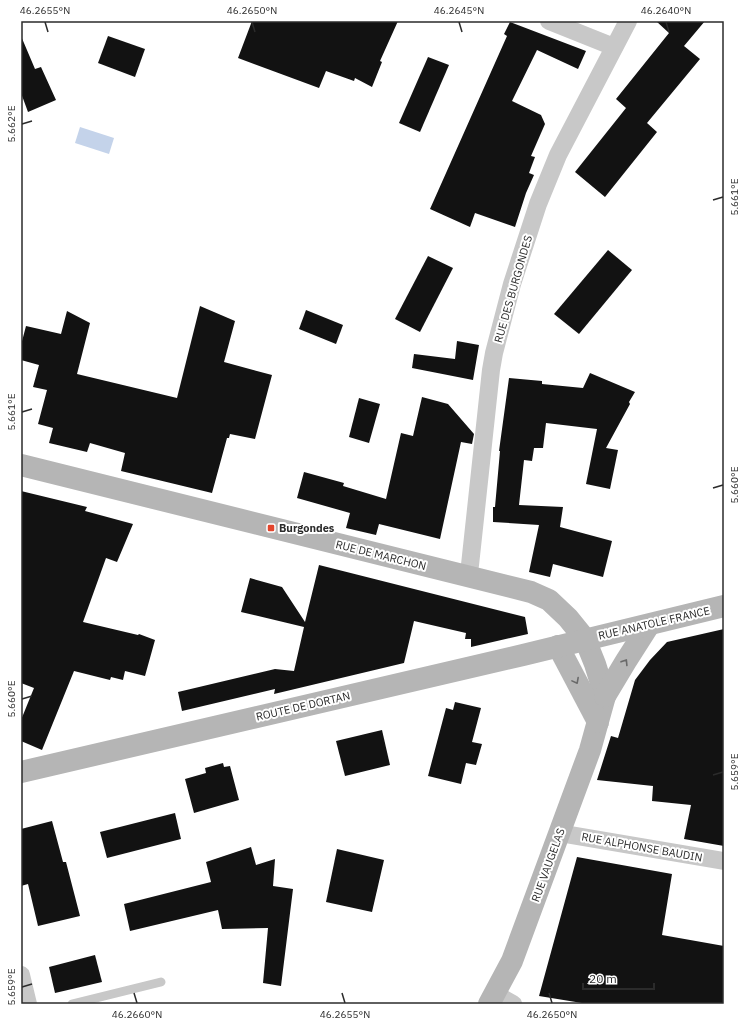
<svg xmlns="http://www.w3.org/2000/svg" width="745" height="1025" font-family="'IBM Plex Sans',sans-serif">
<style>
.water{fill:#c4d3ea}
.building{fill:#121212}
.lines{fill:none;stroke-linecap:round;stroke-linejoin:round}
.service{stroke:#c8c8c8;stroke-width:9}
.minor{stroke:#c8c8c8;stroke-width:18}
.secondary{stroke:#b5b5b5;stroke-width:22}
.oneway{stroke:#696969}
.ticks{fill:none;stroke:#2b2b2b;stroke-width:1.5}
.poi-dot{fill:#e3452d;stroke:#fff;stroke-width:1.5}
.labels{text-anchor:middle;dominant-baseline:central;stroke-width:4;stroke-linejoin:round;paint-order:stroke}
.street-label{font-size:11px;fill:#2b2b2b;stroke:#fff}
.poi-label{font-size:11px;font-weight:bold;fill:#2b2b2b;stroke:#fff;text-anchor:start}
.neatline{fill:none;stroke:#2b2b2b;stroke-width:1.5}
.ticks-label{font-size:10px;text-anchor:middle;fill:#2b2b2b}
</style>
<rect width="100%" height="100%" fill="#fff"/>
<!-- water -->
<polygon class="water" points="80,127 114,138 109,154 75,143"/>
<!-- building -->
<g class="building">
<polygon points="252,21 398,21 380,61 382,62 372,87 355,78 354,81 326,71 319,88 238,58"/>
<polygon points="656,21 705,21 684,46 700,59 647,123 657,132 605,197 575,172 626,108 616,99 669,33"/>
<polygon points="510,22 586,51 578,69 537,50 512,101 541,115 545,124 531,156 535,157 529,173 534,175 526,193 515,227 475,213 470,227 430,209 507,36 504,34"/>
<polygon points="21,36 35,69 41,67 56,100 28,112 21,93"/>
<polygon points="108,36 145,49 135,77 98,63"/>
<polygon points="428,57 449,65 420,132 399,123"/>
<polygon points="608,250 632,270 579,334 554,314"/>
<polygon points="428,256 453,268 420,332 395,319"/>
<polygon points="200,306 235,321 224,362 272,375 255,439 230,434 229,438 227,438 212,493 121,471 125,453 90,443 87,452 49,443 53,428 38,424 47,390 33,387 39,365 21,360 21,345 26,326 61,334 67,311 90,323 77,374 177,398"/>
<polygon points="306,310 343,325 336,344 299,329"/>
<polygon points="457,341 479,345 473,380 412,368 414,354 455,359"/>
<polygon points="590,373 635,392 629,402 630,404 606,448 618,450 610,489 586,484 597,429 546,423 543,448 534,448 532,461 524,460 519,505 563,507 560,527 612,541 603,577 553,564 550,577 529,572 539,525 493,522 493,507 495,507 500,451 499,451 509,378 542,381 542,384 583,388"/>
<polygon points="422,397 448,404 474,434 472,444 461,442 440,539 379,524 376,535 346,528 350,513 297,498 304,472 344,483 343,486 386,499 401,433 413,436"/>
<polygon points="359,398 380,404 369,443 349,437"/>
<polygon points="21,491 87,507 85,511 133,524 117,562 106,558 83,622 138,635 139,634 155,640 145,676 125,671 123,680 111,677 110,680 74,671 42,750 21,741 21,720 34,688 21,683"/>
<polygon points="319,565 525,617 528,634 471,647 471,639 465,639 466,633 414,621 404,663 274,694 275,689 182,711 178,692 275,669 294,671 304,627 241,612 250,578 282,587 305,622"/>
<polygon points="724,629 724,846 684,839 691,805 652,801 653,786 597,780 611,736 618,738 635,680 650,660 667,642"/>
<polygon points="455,702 481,708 472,742 482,744 476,765 466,763 461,784 428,776 446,708 453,710"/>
<polygon points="382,730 390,765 345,776 336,741"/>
<polygon points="223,763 224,767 230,766 239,800 194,813 185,779 206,773 205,768"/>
<polygon points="175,813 181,839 107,858 100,832"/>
<polygon points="52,821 63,862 66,862 80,916 38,926 28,884 21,886 21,829"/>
<polygon points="251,847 256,865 275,859 273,886 293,889 281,986 263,983 268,928 222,929 218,910 130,931 124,904 211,882 206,862"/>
<polygon points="337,849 384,860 372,912 326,902"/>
<polygon points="577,857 672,874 662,935 724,946 724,1004 588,1004 539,996"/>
<polygon points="95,955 102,982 55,993 49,967"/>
</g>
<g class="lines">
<!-- service -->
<polyline class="service" points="72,1004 161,982"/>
<!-- minor -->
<g class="minor">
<polyline points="549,21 614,47"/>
<polyline points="467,577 470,565 491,370 494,353 512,284 538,204 558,155 628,21"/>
<polyline points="559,833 724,861"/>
<polyline points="21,975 28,1004"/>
<polyline points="495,994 513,1004"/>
</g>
<!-- secondary -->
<g class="secondary">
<polyline points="21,465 531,592 549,600 568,618 585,639 595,664 605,696 590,750 512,961 489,1004"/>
<polyline points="558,646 598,722"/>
<polyline points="605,696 626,661 649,625"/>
<polyline points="21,772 523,655 724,606"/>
</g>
</g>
<!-- one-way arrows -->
<defs><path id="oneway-chevron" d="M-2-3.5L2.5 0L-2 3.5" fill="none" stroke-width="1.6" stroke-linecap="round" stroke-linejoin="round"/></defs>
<g class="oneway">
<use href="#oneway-chevron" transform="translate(625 662) rotate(-58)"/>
<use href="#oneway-chevron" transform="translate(576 681) rotate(62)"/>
</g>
<!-- ticks -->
<path class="ticks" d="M45,22l3,10M252,22l3,10M459,22l3,10M666,22l3,10M22,124l10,-3M713,200l10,-3M22,412l10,-3M713,488l10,-3M22,699l10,-3M713,775l10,-3M22,987l10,-3M134,993l3,10M342,993l3,10M549,993l3,10"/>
<!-- markers -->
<rect class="poi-dot" x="267" y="524" width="8" height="8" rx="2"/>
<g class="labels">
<!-- street labels -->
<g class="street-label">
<text transform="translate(513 289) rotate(-74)">RUE DES BURGONDES</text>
<text transform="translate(381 555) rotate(14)">RUE DE MARCHON</text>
<text transform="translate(654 623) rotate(-13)">RUE ANATOLE FRANCE</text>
<text transform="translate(303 706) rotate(-13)">ROUTE DE DORTAN</text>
<text transform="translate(642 847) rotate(10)">RUE ALPHONSE BAUDIN</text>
<text transform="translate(548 865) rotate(-70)">RUE VAUGELAS</text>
</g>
<!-- poi labels -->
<g class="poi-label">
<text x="279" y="528">Burgondes</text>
</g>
</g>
<!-- border -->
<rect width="745" height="1025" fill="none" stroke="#ffffff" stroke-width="44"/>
<!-- scale -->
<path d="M583 983v6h71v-6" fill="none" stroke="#2b2b2b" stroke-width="2"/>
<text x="589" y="983" font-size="12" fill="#2b2b2b" stroke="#ffffff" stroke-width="3" paint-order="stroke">20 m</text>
<rect x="22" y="22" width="701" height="981" class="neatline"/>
<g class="ticks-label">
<text x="45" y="14">46.2655°N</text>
<text x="252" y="14">46.2650°N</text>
<text x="459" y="14">46.2645°N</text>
<text x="666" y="14">46.2640°N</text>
<text transform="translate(11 124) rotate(-90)" y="4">5.662°E</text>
<text transform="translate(734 197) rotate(-90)" y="4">5.661°E</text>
<text transform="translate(11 412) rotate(-90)" y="4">5.661°E</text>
<text transform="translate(734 485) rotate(-90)" y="4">5.660°E</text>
<text transform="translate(11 699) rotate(-90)" y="4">5.660°E</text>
<text transform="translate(734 772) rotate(-90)" y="4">5.659°E</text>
<text transform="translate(11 987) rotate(-90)" y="4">5.659°E</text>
<text x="137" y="1018">46.2660°N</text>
<text x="345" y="1018">46.2655°N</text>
<text x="552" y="1018">46.2650°N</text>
</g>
</svg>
